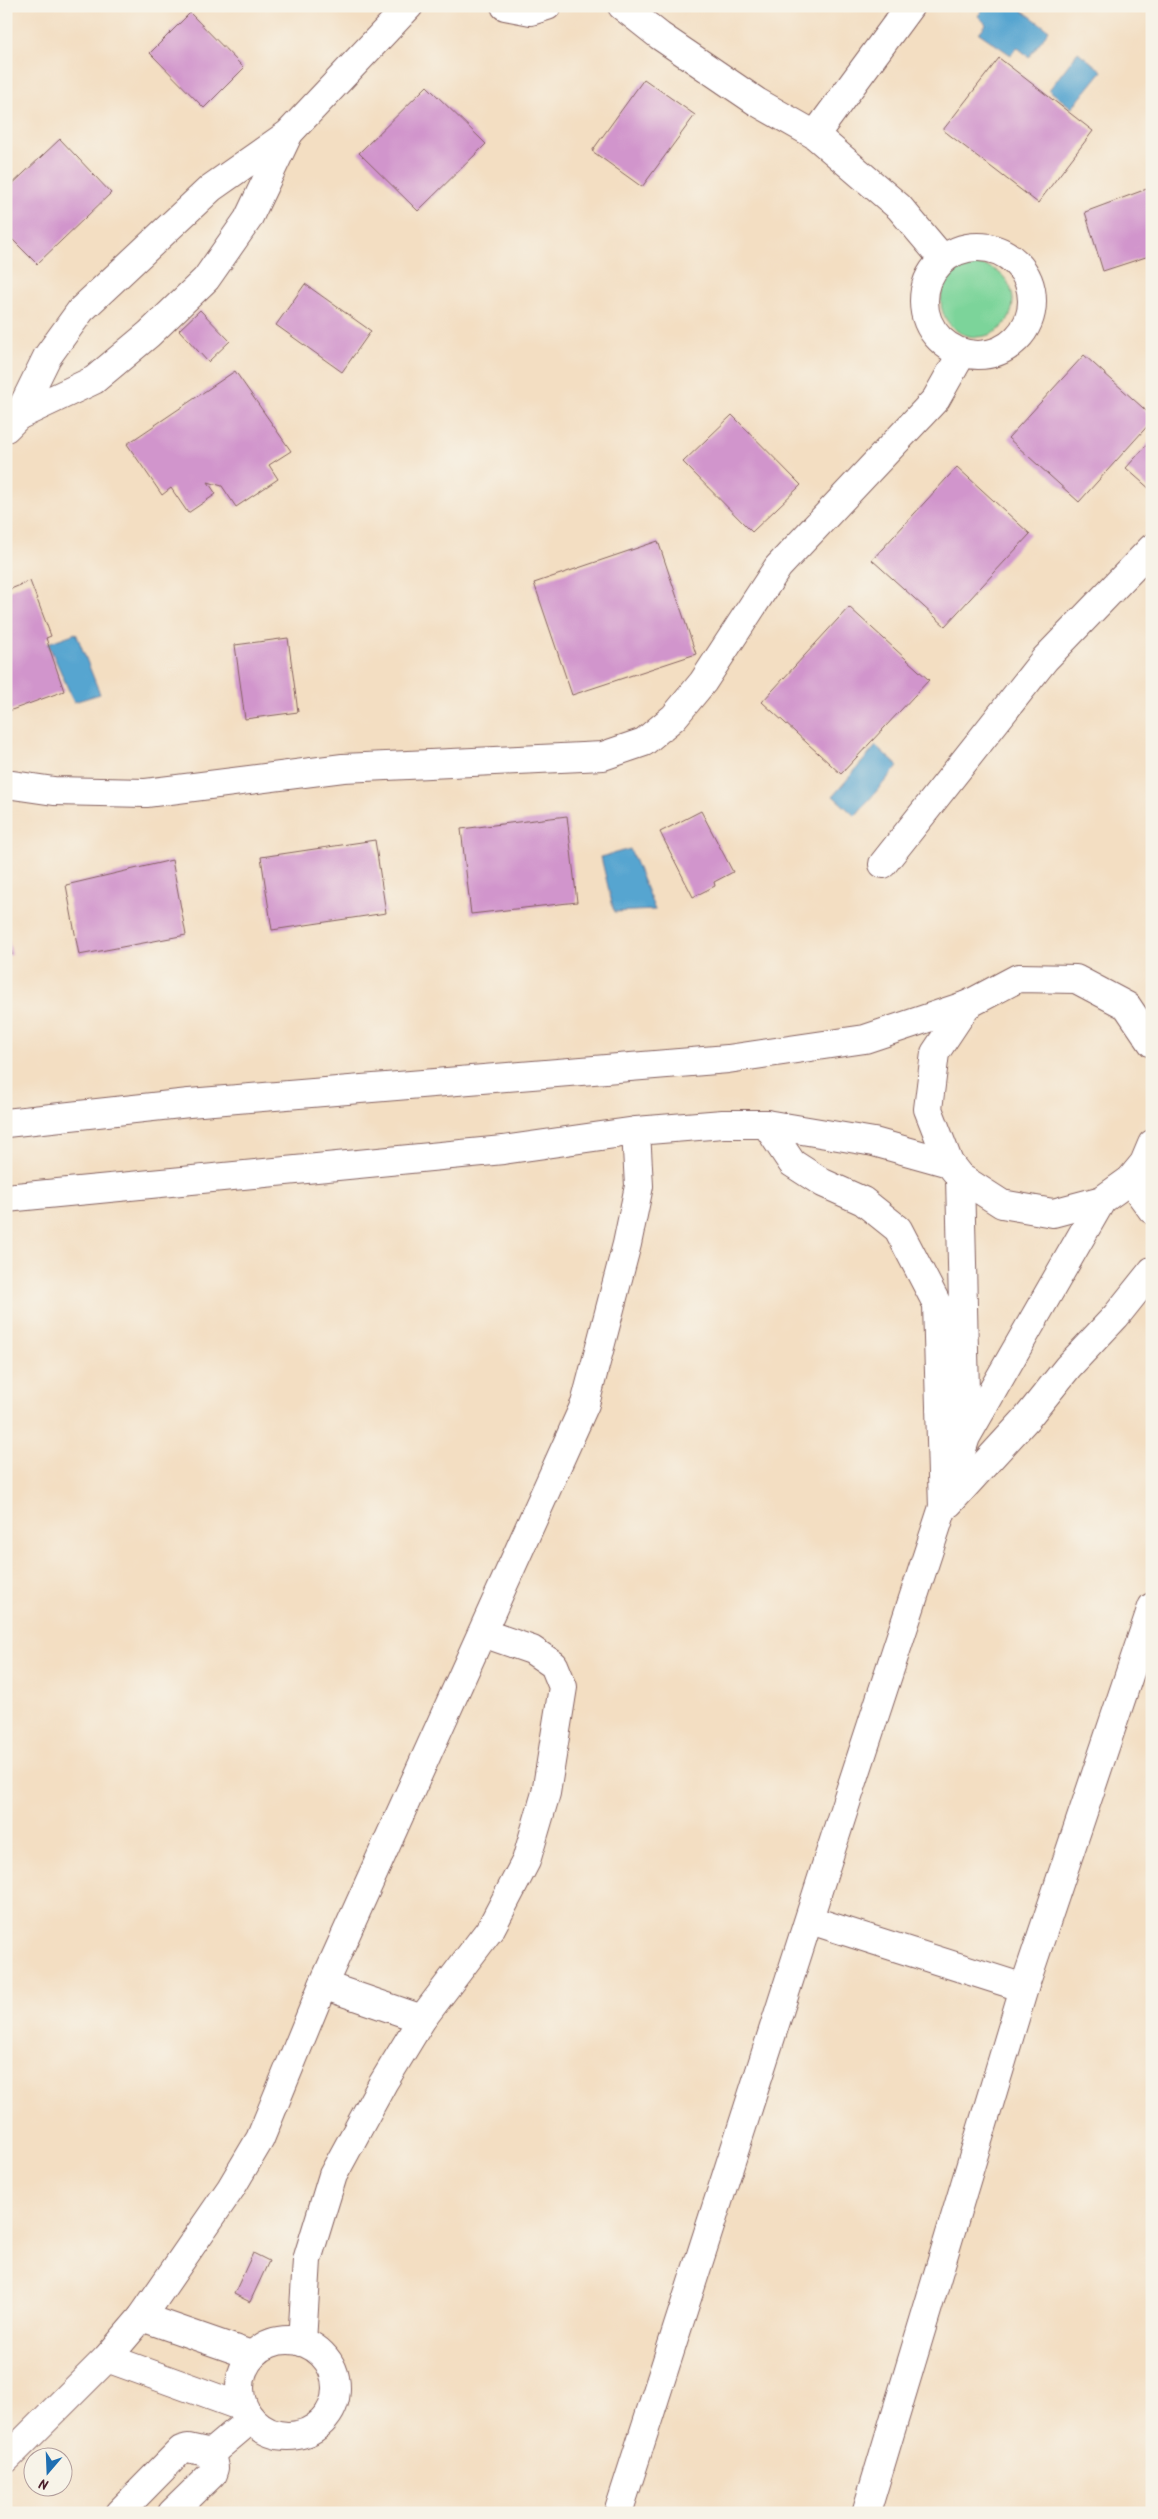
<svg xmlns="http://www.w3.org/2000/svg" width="1158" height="2519" font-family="Kalam,sans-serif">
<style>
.green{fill:#7bd49a;stroke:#627a62}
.water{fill:#57a5d0;stroke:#50627e}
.building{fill:#d195cc}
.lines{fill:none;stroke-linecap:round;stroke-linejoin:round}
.minor-casing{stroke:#856260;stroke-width:30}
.tertiary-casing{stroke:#856260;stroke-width:30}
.minor{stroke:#fff;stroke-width:28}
.tertiary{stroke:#fff;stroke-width:28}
</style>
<rect width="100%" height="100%" fill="#f7f3e8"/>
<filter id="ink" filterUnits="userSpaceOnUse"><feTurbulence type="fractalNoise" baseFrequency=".02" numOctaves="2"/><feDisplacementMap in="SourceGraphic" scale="10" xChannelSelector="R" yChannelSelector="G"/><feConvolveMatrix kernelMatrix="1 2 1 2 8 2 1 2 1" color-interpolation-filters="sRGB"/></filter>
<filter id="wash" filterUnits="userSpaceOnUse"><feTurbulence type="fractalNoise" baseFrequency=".0096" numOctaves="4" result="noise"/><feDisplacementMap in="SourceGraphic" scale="20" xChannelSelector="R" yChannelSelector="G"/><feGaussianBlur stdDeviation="1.12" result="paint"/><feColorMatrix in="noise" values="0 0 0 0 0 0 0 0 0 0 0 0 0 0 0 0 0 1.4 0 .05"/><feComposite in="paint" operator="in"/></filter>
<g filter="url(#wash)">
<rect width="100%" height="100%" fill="#f3dec2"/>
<!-- green -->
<circle class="green" cx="977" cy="301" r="36"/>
<!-- water -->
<g class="water">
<polygon points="985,6 1016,6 1049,30 1029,57 1017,47 1011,55 979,33 986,24 978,16"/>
<polygon points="1078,52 1102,71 1072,108 1049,90"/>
<polygon points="76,633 100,694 74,702 48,643"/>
<polygon points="876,746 898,766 855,816 833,796"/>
<polygon points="630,849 655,910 614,912 601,857"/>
</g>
<g id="blocks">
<!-- building -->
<g class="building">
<polygon points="190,13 244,68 204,108 150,53"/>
<polygon points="999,58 1093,131 1038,203 943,130"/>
<polygon points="644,79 695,115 642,187 592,151"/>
<polygon points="427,86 486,144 418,211 359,153"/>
<polygon points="60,139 111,193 37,264 6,233 6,190"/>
<polygon points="1152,187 1152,255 1103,271 1085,212"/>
<polygon points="305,284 371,331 342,372 276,325"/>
<polygon points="200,310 230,341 208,362 179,330"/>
<polygon points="1084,355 1152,416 1152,421 1079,502 1008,438"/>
<polygon points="235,371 291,451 269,465 278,479 236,507 222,486 208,482 216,494 188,513 171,488 162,495 127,444"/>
<polygon points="732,415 801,485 752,532 683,462"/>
<polygon points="1152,439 1152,491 1126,468"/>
<polygon points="957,467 1030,534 945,626 872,560"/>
<polygon points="658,541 696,654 572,695 534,583"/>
<polygon points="30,581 51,636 46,638 64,691 6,712 6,591"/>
<polygon points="849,607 929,680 841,774 762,702"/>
<polygon points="288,638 298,712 245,719 235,645"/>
<polygon points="701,811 733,872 714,882 715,886 693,897 660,832"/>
<polygon points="567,816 577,902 471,914 461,829"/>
<polygon points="375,840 386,913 272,930 261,857"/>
<polygon points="172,860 186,935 79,955 66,885"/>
<polygon points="6,929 12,955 6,956"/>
<polygon points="253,2253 269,2261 250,2302 234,2294"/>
</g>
</g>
</g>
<g filter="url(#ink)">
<use href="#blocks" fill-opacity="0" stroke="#856260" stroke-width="1"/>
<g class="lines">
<!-- minor casing -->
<g class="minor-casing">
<g id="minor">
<polyline points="505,6 531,11 547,6"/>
<polyline points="622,6 660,36 757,102 815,135 899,207 943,259"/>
<polyline points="815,135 910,6"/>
<circle cx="978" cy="301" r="54"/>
<polyline points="18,416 94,380 149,334 206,279 248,219 288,135"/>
<polyline points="6,428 18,416 47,357 81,310 211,188 288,134 409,6"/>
<polyline points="6,784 54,791 146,793 343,768 603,756 644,742 674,717 703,682 778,567 936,399 962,353"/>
<polyline points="883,864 1045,659 1152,548"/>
<polyline points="960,1177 966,1436"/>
<polyline points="1130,1180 1152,1210"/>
<polyline points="949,1503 1027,1418 1068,1367 1116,1316 1152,1271"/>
<polyline points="810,1920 1024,1988"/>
<polyline points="323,1985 422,2019"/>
<polyline points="142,2317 251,2355"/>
<circle cx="288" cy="2388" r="48"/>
<polyline points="302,2342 307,2260 333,2175 383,2083 422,2019 491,1928 526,1861 546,1793 563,1687 554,1665 532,1650 483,1633"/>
<polyline points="107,2358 242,2407"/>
<polyline points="211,2453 250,2420"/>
<polyline points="6,2459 107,2358 142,2317 231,2188 260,2139 323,1985 585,1404 627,1244 639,1186 636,1131"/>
<polyline points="119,2513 181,2450 188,2448 211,2453"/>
<polyline points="172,2513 212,2474 214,2468 211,2453"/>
<polyline points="618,2513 847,1800 966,1437 1102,1200"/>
<polyline points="866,2513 1024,1988 1152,1607"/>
</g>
</g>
<!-- tertiary casing -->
<g class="tertiary-casing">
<g id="tertiary">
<polyline points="967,1005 935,1053 928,1109 949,1163 960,1177 1002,1204 1053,1213 1102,1200 1130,1180 1144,1163 1152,1144"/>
<polyline points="6,1123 189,1103 728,1059 865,1039 967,1005 1018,978 1076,979 1127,1006 1152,1043"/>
<polyline points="766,1124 792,1163 823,1183 863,1201 898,1229 937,1304 943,1509"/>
<polyline points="6,1198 503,1150 636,1131 723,1124 766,1124 874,1142 949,1163"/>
</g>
</g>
<!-- minor -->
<use href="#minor" class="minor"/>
<!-- tertiary -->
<use href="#tertiary" class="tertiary"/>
</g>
</g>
<!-- margin -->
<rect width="1158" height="2519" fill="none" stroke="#f7f3e8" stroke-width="25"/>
<!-- north arrow -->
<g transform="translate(48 2472) rotate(199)"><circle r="24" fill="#f7f3e8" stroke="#b29e9c"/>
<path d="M0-4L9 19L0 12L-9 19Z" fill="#1f6fb2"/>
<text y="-8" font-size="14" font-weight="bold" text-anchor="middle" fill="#4a1f2b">N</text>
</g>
</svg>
